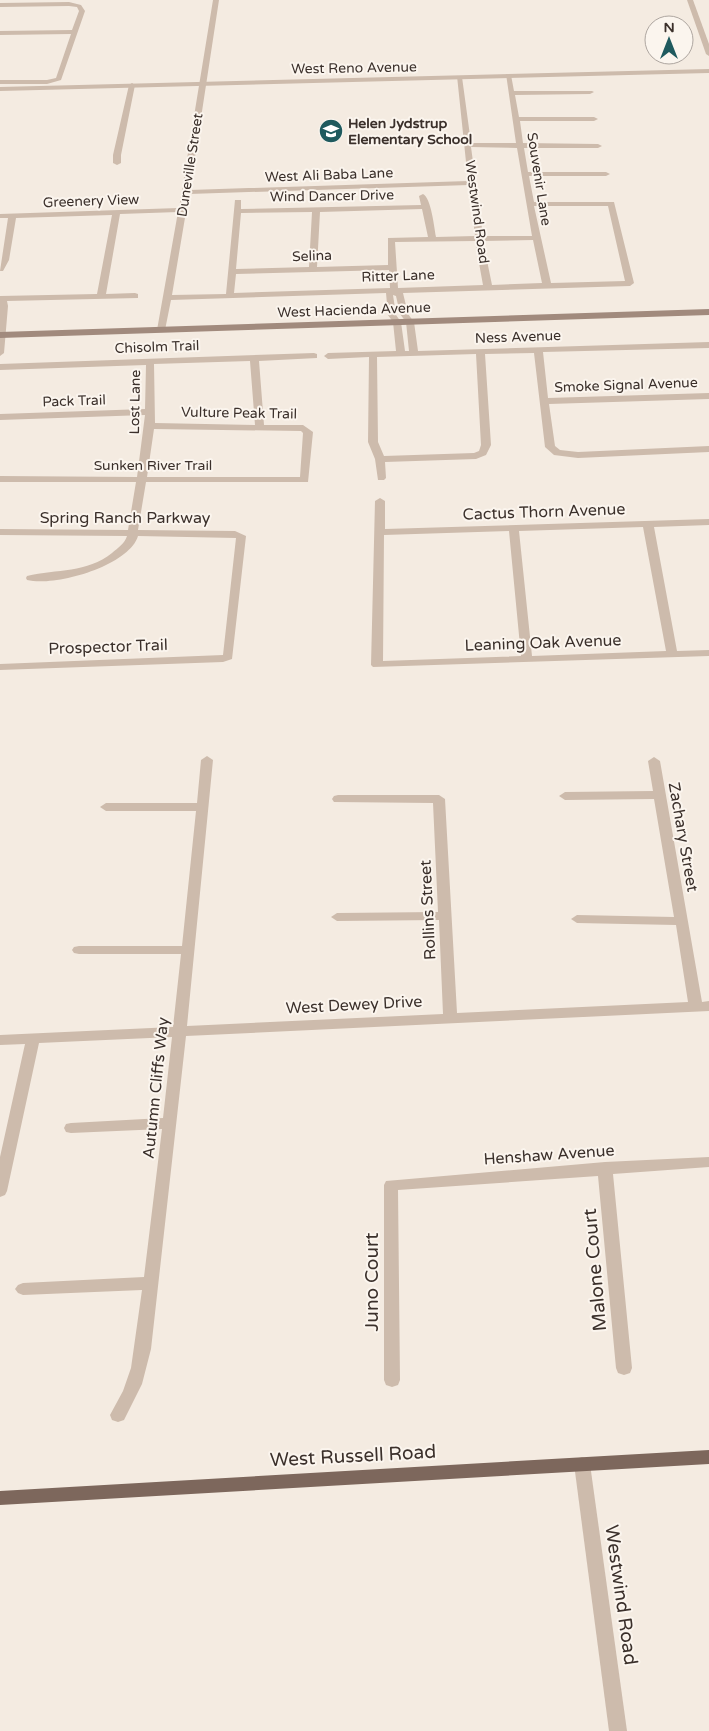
<svg xmlns="http://www.w3.org/2000/svg" width="709" height="1731" font-family="'Varela Round',sans-serif">
<style>
.lines{fill:none;stroke-linecap:round;stroke-linejoin:round}
.minor{fill:#cdbbac;fill-rule:evenodd}
.tertiary{fill:#cdbbac;fill-rule:evenodd}
.secondary{fill:#a18a7d;fill-rule:evenodd}
.primary{fill:#7d675c;fill-rule:evenodd}
.labels{text-anchor:middle;dominant-baseline:central;stroke-width:4;stroke-linejoin:round;paint-order:stroke}
.far-street-label{font-size:14px;fill:#3b302b;stroke:#fbf5ee}
.far-poi-label{font-size:14px;font-weight:bold;fill:#3b302b;stroke:#fbf5ee;text-anchor:start}
.street-label{font-size:16px;fill:#3b302b;stroke:#fbf5ee}
.near-street-label{font-size:19px;fill:#3b302b;stroke:#fbf5ee}
</style>
<rect width="100%" height="100%" fill="#f4ebe1"/>
<g class="lines">
<!-- minor -->
<g class="minor">
<path d="M213,0h6l-29,190 278,-9 -11,-105 5,1 9,66h45l-10,-69 5,1 3,16h78l2,1 -4,2 -75,1 4,22h75l4,2 -4,2h-74l3,22 75,1 4,2 -4,2h-74l4,24h78l4,2 -4,2h-77l5,26h80l20,81 -4,3 -227,7 5,21 6,8 4,29 291,-9v6l-166,4 5,46 161,-5v6l-160,5 6,42 5,4 18,2 131,-6v6l-131,6 -24,-3 -9,-8 -11,-94 -49,1 6,91 -5,10 -10,4 -91,3 1,16 -2,2h-6l-3,-21 -7,-17 1,-85 -41,2 -4,-3 4,-3 68,-2 -3,-29 -5,-7 -2,-22 -215,7 -6,30 -7,2 -1,-2 21,-118 -58,2 -14,80 29,-1 3,1v4l-131,3 1,5 -4,47 -4,3v-60l97,-2 15,-79 -96,3 -7,42 -6,11h-3l8,-53h-8v-4l179,-6zM471,147l46,1 15,88h-49zM469,185l6,51 -39,1c-2,-11 -5,-39 -13,-43l-4,2 2,9 -180,4v-9h-6l-9,94 -54,1 17,-101zM534,206h74l17,75 -74,2zM422,209l6,28 -40,1v27l-71,2 3,-55zM312,212l-3,55 -73,2 5,-56zM533,240l9,43 -50,2 -9,-44zM475,241l8,44 -85,3 -3,-46zM389,270l1,18 -156,5 2,-19zM393,295l3,1 4,18 6,8 3,29h-4l-4,-29 -5,-7zM476,354l5,91 -2,6 -5,2 -90,3 -6,-14 -1,-85z"/>
<polygon points="69,2 81,5 85,11 61,80 47,84 0,84 0,80 47,80 56,78 71,34 0,35 0,31 72,30 79,11 77,7 69,6 0,7 0,3"/>
<polygon points="132,83 135,85 121,155 121,163 117,165 113,163 113,155 129,85"/>
<path d="M314,353l3,1v4l-58,3 5,64h39l10,7 -5,50h-162l-8,48 97,1 11,5 -14,123 -9,3 -223,8v-6l223,-9 13,-117 -98,-2c-9,30 -83,51 -111,44l-1,-2 1,-2c30,-7 60,-3 85,-23 6,-5 13,-10 15,-17l-127,-1v-6l128,1 8,-48h-136v-6l137,1 8,-62 -145,5v-6l145,-5 1,-44 -146,5v-6zM250,361l5,64 -100,-2 -1,-59zM154,429l147,2 2,2 -3,44h-153z"/>
<path d="M380,498l5,3v28l324,-10v6l-55,2 23,124 32,-1v6l-336,11 -2,-2 4,-164zM643,527l23,124 -134,5 -13,-125zM509,531l12,125 -138,5 1,-126z"/>
<polygon points="207,756 213,760 187,1026 443,1014 439,920 337,921 331,917 337,913 438,912 433,803 334,802 332,799 334,796 338,795 439,795 445,799 457,1013 688,1002 676,925 577,923 571,919 577,915 674,917 654,799 565,800 559,796 565,792 653,791 648,761 654,757 660,761 702,1002 709,1001 709,1011 186,1036 151,1349 142,1384 124,1420 118,1422 112,1420 110,1415 123,1391 131,1368 142,1290 23,1295 18,1293 15,1289 18,1285 23,1283 144,1277 162,1129 71,1133 66,1132 64,1128 66,1124 71,1123 163,1118 172,1037 39,1043 7,1191 5,1195 0,1197 0,1157 25,1044 0,1045 0,1035 173,1027 181,954 79,954 74,953 72,950 74,947 79,946 182,946 196,811 106,811 100,807 106,803 197,803 201,760"/>
<polygon points="709,1157 709,1167 613,1174 632,1368 630,1373 624,1375 618,1373 616,1368 598,1176 398,1190 400,1380 398,1385 392,1387 386,1385 384,1380 384,1185 386,1181 605,1162"/>
<polygon points="582,1457 588,1459 590,1464 627,1731 609,1731 574,1464 576,1459"/>
</g>
<!-- tertiary -->
<g class="tertiary">
<polygon points="687,0 693,0 709,44 709,56 706,54"/>
<polygon points="709,69 709,73 0,91 0,87"/>
</g>
<!-- secondary -->
<polygon class="secondary" points="709,309 709,315 0,338 0,332"/>
<!-- primary -->
<polygon class="primary" points="709,1450 709,1464 0,1505 0,1491"/>
</g>
<!-- icons -->
<defs>
<g id="school-disc" transform="scale(1.25)"><circle r="9.5" fill="#1f5a5e" stroke="#fbf5ee"/><path d="M0-5L7-2L0 1L-7-2ZM-4 1L0 2.5L4 1V4Q0 6-4 4Z" fill="#fff"/></g>
</defs>
<g fill-rule="evenodd">
<use href="#school-disc" x="331" y="131"/>
</g>
<g class="labels">
<!-- far-street labels -->
<g class="far-street-label">
<text transform="translate(354 68) rotate(-1)">West Reno Avenue</text>
<text transform="translate(190 165) rotate(-81)">Duneville Street</text>
<text transform="translate(329 175) rotate(-2)">West Ali Baba Lane</text>
<text transform="translate(539 179) rotate(81)">Souvenir Lane</text>
<text transform="translate(332 196) rotate(-1)">Wind Dancer Drive</text>
<text transform="translate(91 201) rotate(-2)">Greenery View</text>
<text transform="translate(477 212) rotate(82)">Westwind Road</text>
<text transform="translate(312 256) rotate(-2)">Selina</text>
<text transform="translate(398 276) rotate(-2)">Ritter Lane</text>
<text transform="translate(354 310) rotate(-2)">West Hacienda Avenue</text>
<text transform="translate(518 337) rotate(-2)">Ness Avenue</text>
<text transform="translate(157 347) rotate(-2)">Chisolm Trail</text>
<text transform="translate(626 385) rotate(-2)">Smoke Signal Avenue</text>
<text transform="translate(74 401) rotate(-2)">Pack Trail</text>
<text transform="translate(135 402) rotate(-89)">Lost Lane</text>
<text transform="translate(239 413) rotate(1)">Vulture Peak Trail</text>
<text x="153" y="465">Sunken River Trail</text>
</g>
<!-- far-poi labels -->
<g class="far-poi-label">
<text x="348" y="123">Helen Jydstrup<tspan x="348" dy="16">Elementary School</tspan></text>
</g>
<!-- street labels -->
<g class="street-label">
<text transform="translate(544 512) rotate(-2)">Cactus Thorn Avenue</text>
<text x="125" y="518">Spring Ranch Parkway</text>
<text transform="translate(543 643) rotate(-2)">Leaning Oak Avenue</text>
<text transform="translate(108 647) rotate(-2)">Prospector Trail</text>
<text transform="translate(683 837) rotate(80)">Zachary Street</text>
<text transform="translate(428 910) rotate(-93)">Rollins Street</text>
<text transform="translate(354 1005) rotate(-3)">West Dewey Drive</text>
<text transform="translate(156 1088) rotate(-84)">Autumn Cliffs Way</text>
<text transform="translate(549 1155) rotate(-4)">Henshaw Avenue</text>
</g>
<!-- near-street labels -->
<g class="near-street-label">
<text transform="translate(595 1270) rotate(-95)">Malone Court</text>
<text transform="translate(372 1282) rotate(-90)">Juno Court</text>
<text transform="translate(353 1456) rotate(-3)">West Russell Road</text>
<text transform="translate(621 1595) rotate(82)">Westwind Road</text>
</g>
</g>
<!-- north arrow -->
<g transform="translate(669 40)"><circle r="24" fill="#fbf5ee" stroke="#aea6a0"/>
<path d="M0-4L9 19L0 12L-9 19Z" fill="#1f5a5e"/>
<text y="-8" font-size="14" font-weight="bold" text-anchor="middle" fill="#3b302b">N</text>
</g>
</svg>
